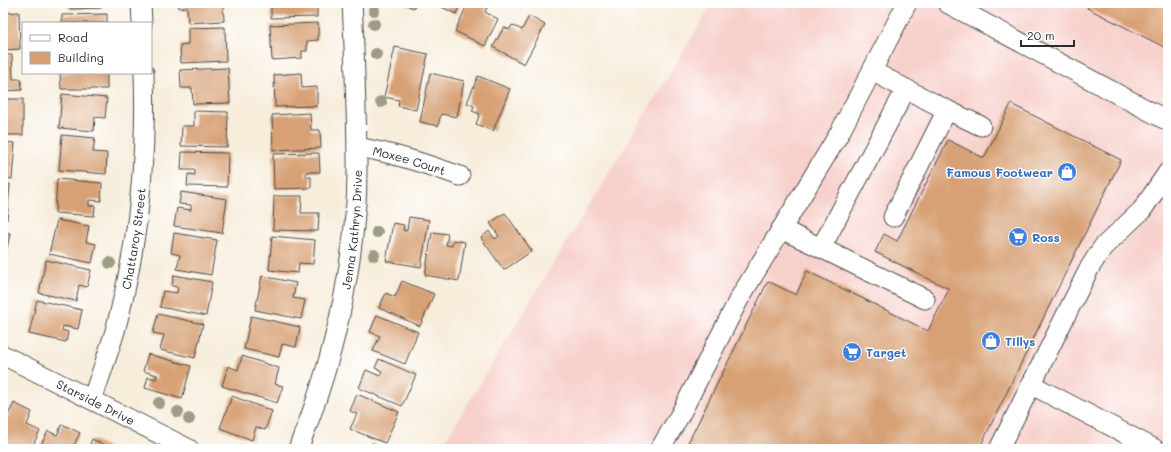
<svg xmlns="http://www.w3.org/2000/svg" width="1171" height="452" font-family="Mali,sans-serif">
<style>
.built{fill:#f7d0cb}
.building{fill:#d7a074}
.lines{fill:none;stroke-linecap:round;stroke-linejoin:round}
.minor-casing{stroke:#4a4845;stroke-width:21}
.minor{stroke:#fff;stroke-width:19}
.tree{fill:#9d9d86}
.labels{text-anchor:middle;dominant-baseline:central;stroke-width:3;stroke-linejoin:round;paint-order:stroke}
.street-label{font-size:12px;fill:#2b2b2b;stroke:#fff}
.shop-label{font-size:12px;font-weight:bold;fill:#366cbe;stroke:#fff;text-anchor:start}
</style>
<rect width="100%" height="100%" fill="#fff"/>
<filter id="ink" filterUnits="userSpaceOnUse"><feTurbulence type="fractalNoise" baseFrequency=".025" numOctaves="2"/><feDisplacementMap in="SourceGraphic" scale="8" xChannelSelector="R" yChannelSelector="G"/><feConvolveMatrix kernelMatrix="1 2 1 2 8 2 1 2 1" color-interpolation-filters="sRGB"/></filter>
<filter id="wash" filterUnits="userSpaceOnUse"><feTurbulence type="fractalNoise" baseFrequency=".012" numOctaves="4" result="noise"/><feDisplacementMap in="SourceGraphic" scale="16" xChannelSelector="R" yChannelSelector="G"/><feGaussianBlur stdDeviation="0.9" result="paint"/><feColorMatrix in="noise" values="0 0 0 0 0 0 0 0 0 0 0 0 0 0 0 0 0 1.4 0 .05"/><feComposite in="paint" operator="in"/></filter>
<g filter="url(#wash)">
<rect width="100%" height="100%" fill="#f7eddb"/>
<!-- built -->
<polygon class="built" points="713,3 1168,3 1168,449 440,449"/>
<g id="blocks">
<!-- building -->
<g class="building">
<polygon points="68,3 101,3 101,8 69,9"/>
<polygon points="179,3 223,3 224,21 188,23 187,7 179,8"/>
<polygon points="271,3 317,3 317,17 271,18"/>
<polygon points="403,3 416,3 414,8"/>
<polygon points="433,3 461,3 456,14"/>
<polygon points="468,3 489,3 485,12 498,19 485,46 455,31"/>
<polygon points="1090,3 1168,3 1168,49 1087,8"/>
<polygon points="19,12 20,49 3,50 3,13"/>
<polygon points="107,14 107,23 62,23 62,15"/>
<polygon points="529,16 545,25 524,64 493,47 504,27 509,30 512,25 522,30"/>
<polygon points="318,23 318,40 307,41 307,51 302,51 302,58 272,60 270,25"/>
<polygon points="225,27 226,61 181,63 180,45 188,44 188,28"/>
<polygon points="395,47 428,54 416,110 398,106 399,100 384,97"/>
<polygon points="3,55 12,55 13,79 21,79 22,90 3,91"/>
<polygon points="228,68 230,103 193,104 192,88 181,88 180,70"/>
<polygon points="60,73 107,73 107,89 61,89"/>
<polygon points="301,73 302,88 317,87 317,106 275,107 274,75"/>
<polygon points="430,73 464,81 457,117 441,114 438,126 420,122"/>
<polygon points="478,76 510,89 493,131 476,124 480,114 472,111 474,106 467,103"/>
<polygon points="62,94 107,98 105,118 95,117 94,131 59,128"/>
<rect x="3" y="99" width="20" height="36"/>
<polygon points="1011,104 1121,160 979,449 685,449 768,281 796,295 807,271 928,331 949,289 875,252 884,234 897,241 948,140 984,158"/>
<polygon points="194,111 228,112 227,147 181,146 182,126 194,126"/>
<polygon points="310,113 311,130 320,130 321,148 273,150 272,115"/>
<polygon points="62,135 95,138 93,152 107,153 106,174 59,170"/>
<polygon points="3,142 15,143 12,179 3,178"/>
<polygon points="182,152 228,153 227,187 187,186 188,174 195,175 195,170 181,170"/>
<polygon points="319,153 320,172 306,172 306,177 311,177 311,188 274,189 273,154"/>
<polygon points="57,179 102,183 101,201 89,200 89,206 95,206 94,216 55,213"/>
<polygon points="3,184 10,184 7,220 3,219"/>
<polygon points="181,192 227,199 222,233 174,226 177,208 191,210 191,205 179,204"/>
<polygon points="274,196 302,196 301,213 319,213 318,231 273,230"/>
<polygon points="505,213 532,251 504,270 481,238 489,231 495,239 499,236 490,223"/>
<polygon points="409,217 429,220 421,267 386,261 393,223 404,225 403,230 407,231"/>
<polygon points="57,220 89,226 86,242 96,244 92,263 49,254"/>
<polygon points="3,231 10,233 4,264 3,264"/>
<polygon points="432,232 448,234 446,245 452,246 453,240 465,242 459,281 425,275"/>
<polygon points="174,233 217,240 211,275 177,269 180,255 171,253"/>
<polygon points="272,236 315,240 313,264 299,263 298,273 269,270"/>
<polygon points="46,260 91,270 87,287 79,285 76,301 39,293"/>
<polygon points="174,275 212,282 206,316 160,307 163,291 177,293 178,287 172,286"/>
<polygon points="262,276 296,283 293,298 305,300 301,319 255,310"/>
<polygon points="402,281 434,294 420,326 379,308 386,293 395,297"/>
<polygon points="37,300 82,310 78,329 63,326 62,330 68,332 66,342 29,334"/>
<polygon points="158,314 203,324 195,358 160,350 164,335 153,333"/>
<polygon points="377,315 418,332 405,364 373,351 380,336 370,332"/>
<polygon points="251,316 300,327 296,347 282,344 279,357 244,349"/>
<polygon points="148,354 191,366 182,399 145,388 148,377 156,379 157,375 143,371"/>
<polygon points="242,356 279,368 275,384 283,386 277,403 222,386 228,366 238,370"/>
<polygon points="379,359 416,375 402,406 359,388 366,370 380,376 382,371 375,368"/>
<polygon points="357,394 399,412 385,443 350,429 357,414 350,411"/>
<polygon points="232,396 272,411 265,430 256,427 252,440 220,428"/>
<polygon points="3,397 7,398 3,406"/>
<polygon points="14,403 32,412 27,425 40,431 31,449 3,449 3,425"/>
<polygon points="62,424 80,433 72,449 39,449 48,431 57,435"/>
<polygon points="92,439 112,449 88,449"/>
<polygon points="372,443 382,449 369,449"/>
</g>
</g>
</g>
<g filter="url(#ink)">
<use href="#blocks" fill-opacity="0" stroke="#4a4845" stroke-width="1"/>
<g class="lines">
<!-- minor casing -->
<g class="minor-casing">
<g id="minor">
<polyline points="141,3 142,23"/>
<polyline points="947,3 1168,121"/>
<polyline points="947,110 981,126"/>
<path id="s1" d="M357,147c36,6 69,17 103,29"/>
<polyline points="893,217 947,110 906,89"/>
<polyline points="781,229 821,248 906,89 872,71"/>
<polyline points="821,248 925,299"/>
<path id="s2" d="M3,355l186,94"/>
<polyline points="1032,385 1155,449"/>
<path id="s3" d="M92,400c8,-23 16,-46 23,-69 23,-84 32,-171 29,-258"/>
<path id="s4" d="M298,449c33,-81 52,-159 58,-246 2,-31 1,-63 0,-94 -1,-35 -2,-71 -4,-106"/>
<polyline points="660,449 680,415 739,299 839,134 907,3"/>
<polyline points="999,449 1090,267 1103,247 1142,210 1168,172"/>
</g>
</g>
<!-- minor -->
<use href="#minor" class="minor"/>
</g>
<!-- trees -->
<g class="tree">
<circle cx="374" cy="10" r="6"/>
<circle cx="374" cy="24" r="6"/>
<circle cx="376" cy="54" r="6"/>
<circle cx="381" cy="102" r="6"/>
<circle cx="377" cy="232" r="6"/>
<circle cx="374" cy="255" r="6"/>
<circle cx="110" cy="263" r="6"/>
<circle cx="159" cy="403" r="6"/>
<circle cx="178" cy="412" r="6"/>
<circle cx="189" cy="419" r="6"/>
</g>
</g>
<!-- icons -->
<defs>
<g id="shop-disc" transform="scale(1)"><circle r="9.5" fill="#3f7fe0" stroke="#fff"/><path d="M-5-2.5h2.3a2.7 3.5 0 0 1 5.4 0H5L5.5 6h-11ZM-1.5-2.5h3a1.5 2.3 0 0 0-3 0Z" fill="#fff"/></g>
<g id="supermarket-disc" transform="scale(1)"><circle r="9.5" fill="#3f7fe0" stroke="#fff"/><path d="M-6-5.5h2.5l.6 2H6L4.5 2H-2.5L-4.4-4H-6ZM-1.5 3.2a1.3 1.3 0 1 0 .1 0ZM3 3.2a1.3 1.3 0 1 0 .1 0Z" fill="#fff"/></g>
</defs>
<g fill-rule="evenodd">
<use href="#shop-disc" x="1067" y="172"/>
<use href="#supermarket-disc" x="1018" y="237"/>
<use href="#shop-disc" x="991" y="341"/>
<use href="#supermarket-disc" x="852" y="352"/>
</g>
<g class="labels">
<!-- street labels -->
<g class="street-label">
<text stroke="none"><textPath href="#s1" startOffset="54">Moxee Court</textPath></text>
<text stroke="none"><textPath href="#s4" startOffset="227">Jenna Kathryn Drive</textPath></text>
<text stroke="none"><textPath href="#s3" startOffset="167">Chattaroy Street</textPath></text>
<text stroke="none"><textPath href="#s2" startOffset="104">Starside Drive</textPath></text>
</g>
<!-- shop labels -->
<g class="shop-label">
<text x="1053" y="172" text-anchor="end">Famous Footwear</text>
<text x="1032" y="237">Ross</text>
<text x="1005" y="341">Tillys</text>
<text x="866" y="352">Target</text>
</g>
</g>
<!-- margin -->
<rect width="1171" height="452" fill="none" stroke="#fff" stroke-width="16"/>
<!-- legend -->
<rect x="22" y="22" width="130" height="52" fill="#ffffff" stroke="#aaaaaa"/>
<rect x="30" y="35" width="20" height="6" fill="#ffffff" stroke="#aaaaaa"/>
<text x="58" y="42" font-size="12" fill="#2b2b2b">Road</text>
<rect x="30" y="52" width="20" height="12" fill="#d7a074" stroke="#aaaaaa"/>
<text x="58" y="62" font-size="12" fill="#2b2b2b">Building</text>
<!-- scale -->
<path d="M1021 40v6h53v-6" fill="none" stroke="#2b2b2b" stroke-width="2"/>
<text x="1027" y="40" font-size="12" fill="#2b2b2b" stroke="#ffffff" stroke-width="3" paint-order="stroke">20 m</text>
</svg>
